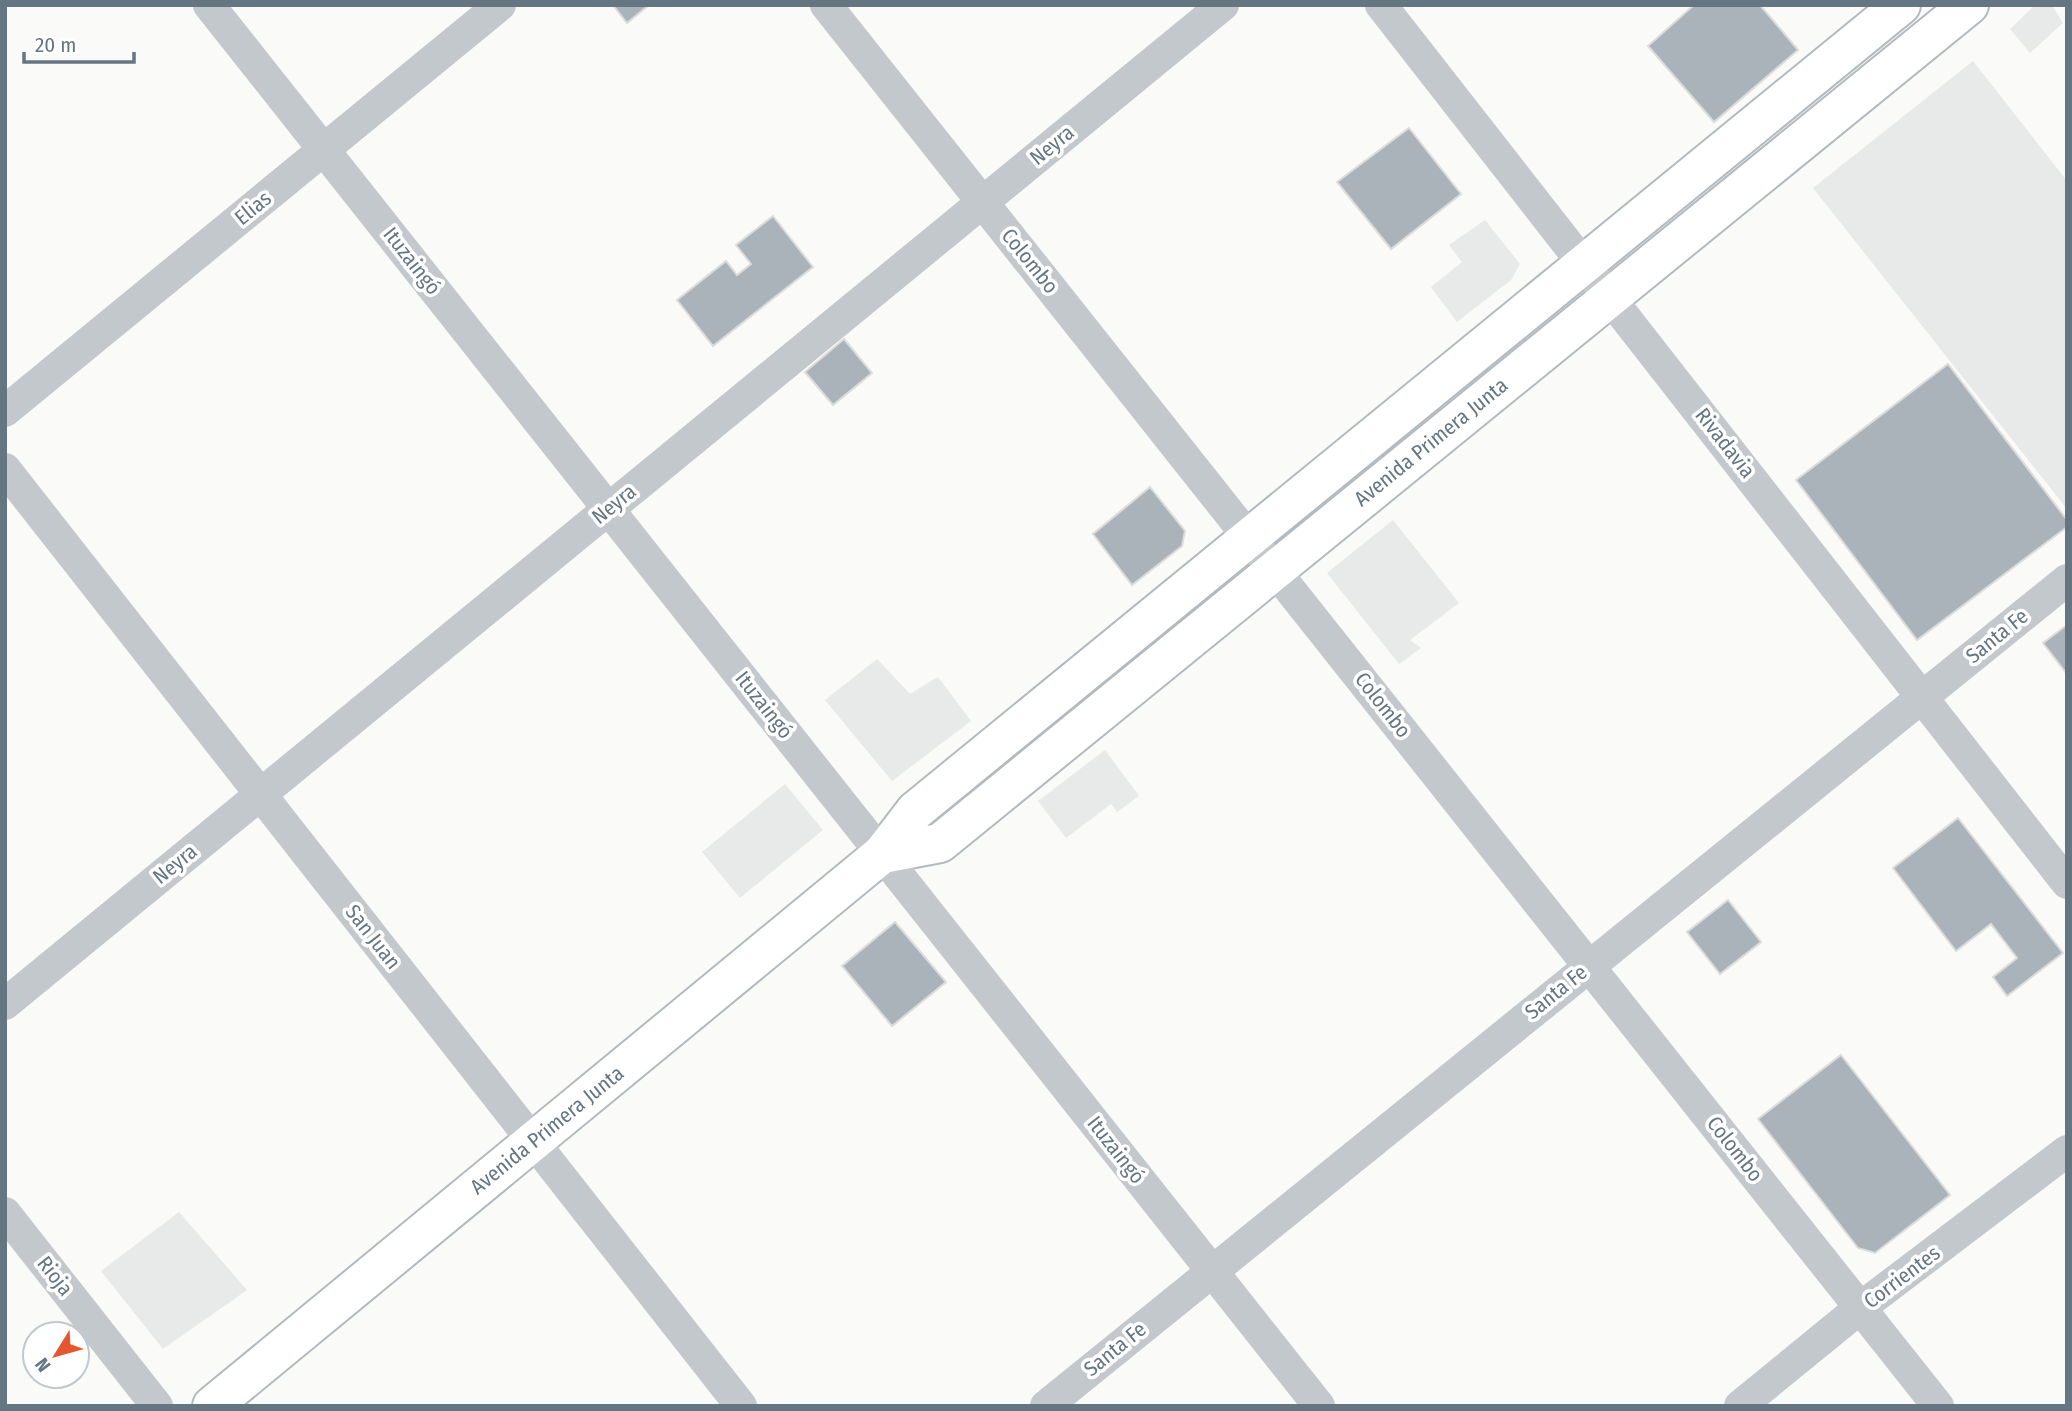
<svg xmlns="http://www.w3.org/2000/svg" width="2072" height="1411" font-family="'Fira Sans Condensed',sans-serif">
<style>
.built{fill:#e8e9e9}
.building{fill:#aab3b9;stroke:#dcdcda;stroke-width:2}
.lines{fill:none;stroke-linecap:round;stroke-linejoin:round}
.secondary-casing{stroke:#b3babf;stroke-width:42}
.street{stroke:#c3c8cc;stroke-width:32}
.secondary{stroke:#fff;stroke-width:38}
.labels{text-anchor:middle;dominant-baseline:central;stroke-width:7;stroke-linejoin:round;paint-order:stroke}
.street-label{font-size:21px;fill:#657683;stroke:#fff}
</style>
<rect width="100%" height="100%" fill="#fafaf8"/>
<!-- built -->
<g class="built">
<polygon points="2035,5 2052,5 2063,23 2030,53 2010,29"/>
<polygon points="1973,61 2067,181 2067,509 1813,188"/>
<polygon points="1485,220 1520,264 1511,280 1457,322 1431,287 1462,262 1449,245"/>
<polygon points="1393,520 1459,603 1410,640 1421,648 1399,664 1327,573"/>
<polygon points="877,659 910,694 938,677 971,721 892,781 825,700"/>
<polygon points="1105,750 1139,796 1117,812 1111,804 1066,838 1038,801"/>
<polygon points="785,784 823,830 740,898 702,852"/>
<polygon points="179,1212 247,1290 163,1349 101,1271"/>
</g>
<!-- building -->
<g class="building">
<polygon points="613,5 649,5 627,23"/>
<polygon points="1694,5 1760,5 1798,50 1714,122 1648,46"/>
<polygon points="1409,128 1461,194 1391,249 1337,182"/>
<polygon points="773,216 813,267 713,346 677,300 726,261 737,275 751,264 736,245"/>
<polygon points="844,339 872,373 833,405 805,372"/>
<polygon points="1948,364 2067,520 2067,527 1917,640 1796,480"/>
<polygon points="1150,487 1185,531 1182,546 1132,585 1093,534"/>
<polygon points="2067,625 2067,674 2043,643"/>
<polygon points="1958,818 2063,953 2007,996 1993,977 2017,958 1991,924 1956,951 1893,868"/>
<polygon points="1728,900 1761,942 1720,974 1687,932"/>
<polygon points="895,922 946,982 892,1026 842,966"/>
<polygon points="1841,1055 1950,1195 1875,1253 1858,1248 1758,1119"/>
</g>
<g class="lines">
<!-- secondary casing -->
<g class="secondary-casing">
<g id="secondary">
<polyline points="882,854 940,843 1969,5"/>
<polyline points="212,1406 882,854 915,811 1901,5"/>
</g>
</g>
<!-- street -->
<g class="street">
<polyline points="209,5 1319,1406"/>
<polyline points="826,5 1938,1406"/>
<polyline points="1381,5 2067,883"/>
<polyline points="5,411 500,5"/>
<polyline points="5,469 741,1406"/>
<polyline points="5,1004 1223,5"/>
<polyline points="5,1213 157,1406"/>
<polyline points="1046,1406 2067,580"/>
<polyline points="1740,1406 1860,1308 2067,1151"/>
</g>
<!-- secondary -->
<use href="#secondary" class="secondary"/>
</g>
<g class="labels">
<!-- street labels -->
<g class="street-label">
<text transform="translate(1052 145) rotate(-39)">Neyra</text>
<text transform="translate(253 208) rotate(-39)">Elias</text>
<text transform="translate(412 261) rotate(52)">Ituzaingó</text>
<text transform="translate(1030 261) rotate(51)">Colombo</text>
<text transform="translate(1431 442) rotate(-39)">Avenida Primera Junta</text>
<text transform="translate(1725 443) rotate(52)">Rivadavia</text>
<text transform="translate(614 504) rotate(-39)">Neyra</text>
<text transform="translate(1997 636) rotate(-39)">Santa Fe</text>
<text transform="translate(764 705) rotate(52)">Ituzaingó</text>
<text transform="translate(1383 705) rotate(52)">Colombo</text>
<text transform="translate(175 864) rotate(-39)">Neyra</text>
<text transform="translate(373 937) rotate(52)">San Juan</text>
<text transform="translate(1556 992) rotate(-39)">Santa Fe</text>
<text transform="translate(547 1130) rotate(-39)">Avenida Primera Junta</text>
<text transform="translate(1735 1149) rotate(52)">Colombo</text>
<text transform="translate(1116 1150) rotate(52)">Ituzaingó</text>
<text transform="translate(55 1276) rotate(52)">Rioja</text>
<text transform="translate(1902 1277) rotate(-37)">Corrientes</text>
<text transform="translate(1115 1349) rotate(-39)">Santa Fe</text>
</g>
</g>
<!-- border -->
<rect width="2072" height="1411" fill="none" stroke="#657683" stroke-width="14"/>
<!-- north arrow -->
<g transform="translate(56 1355) rotate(233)"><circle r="33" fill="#ffffff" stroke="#c1c8cd" stroke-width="2"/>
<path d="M0-5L12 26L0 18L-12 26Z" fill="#e4572e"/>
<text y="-10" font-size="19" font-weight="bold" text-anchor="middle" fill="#657683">N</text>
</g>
<!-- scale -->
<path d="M24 52v10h110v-10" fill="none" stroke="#657683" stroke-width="3.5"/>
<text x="35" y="52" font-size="21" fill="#657683" stroke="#ffffff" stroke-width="5" paint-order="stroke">20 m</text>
</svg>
